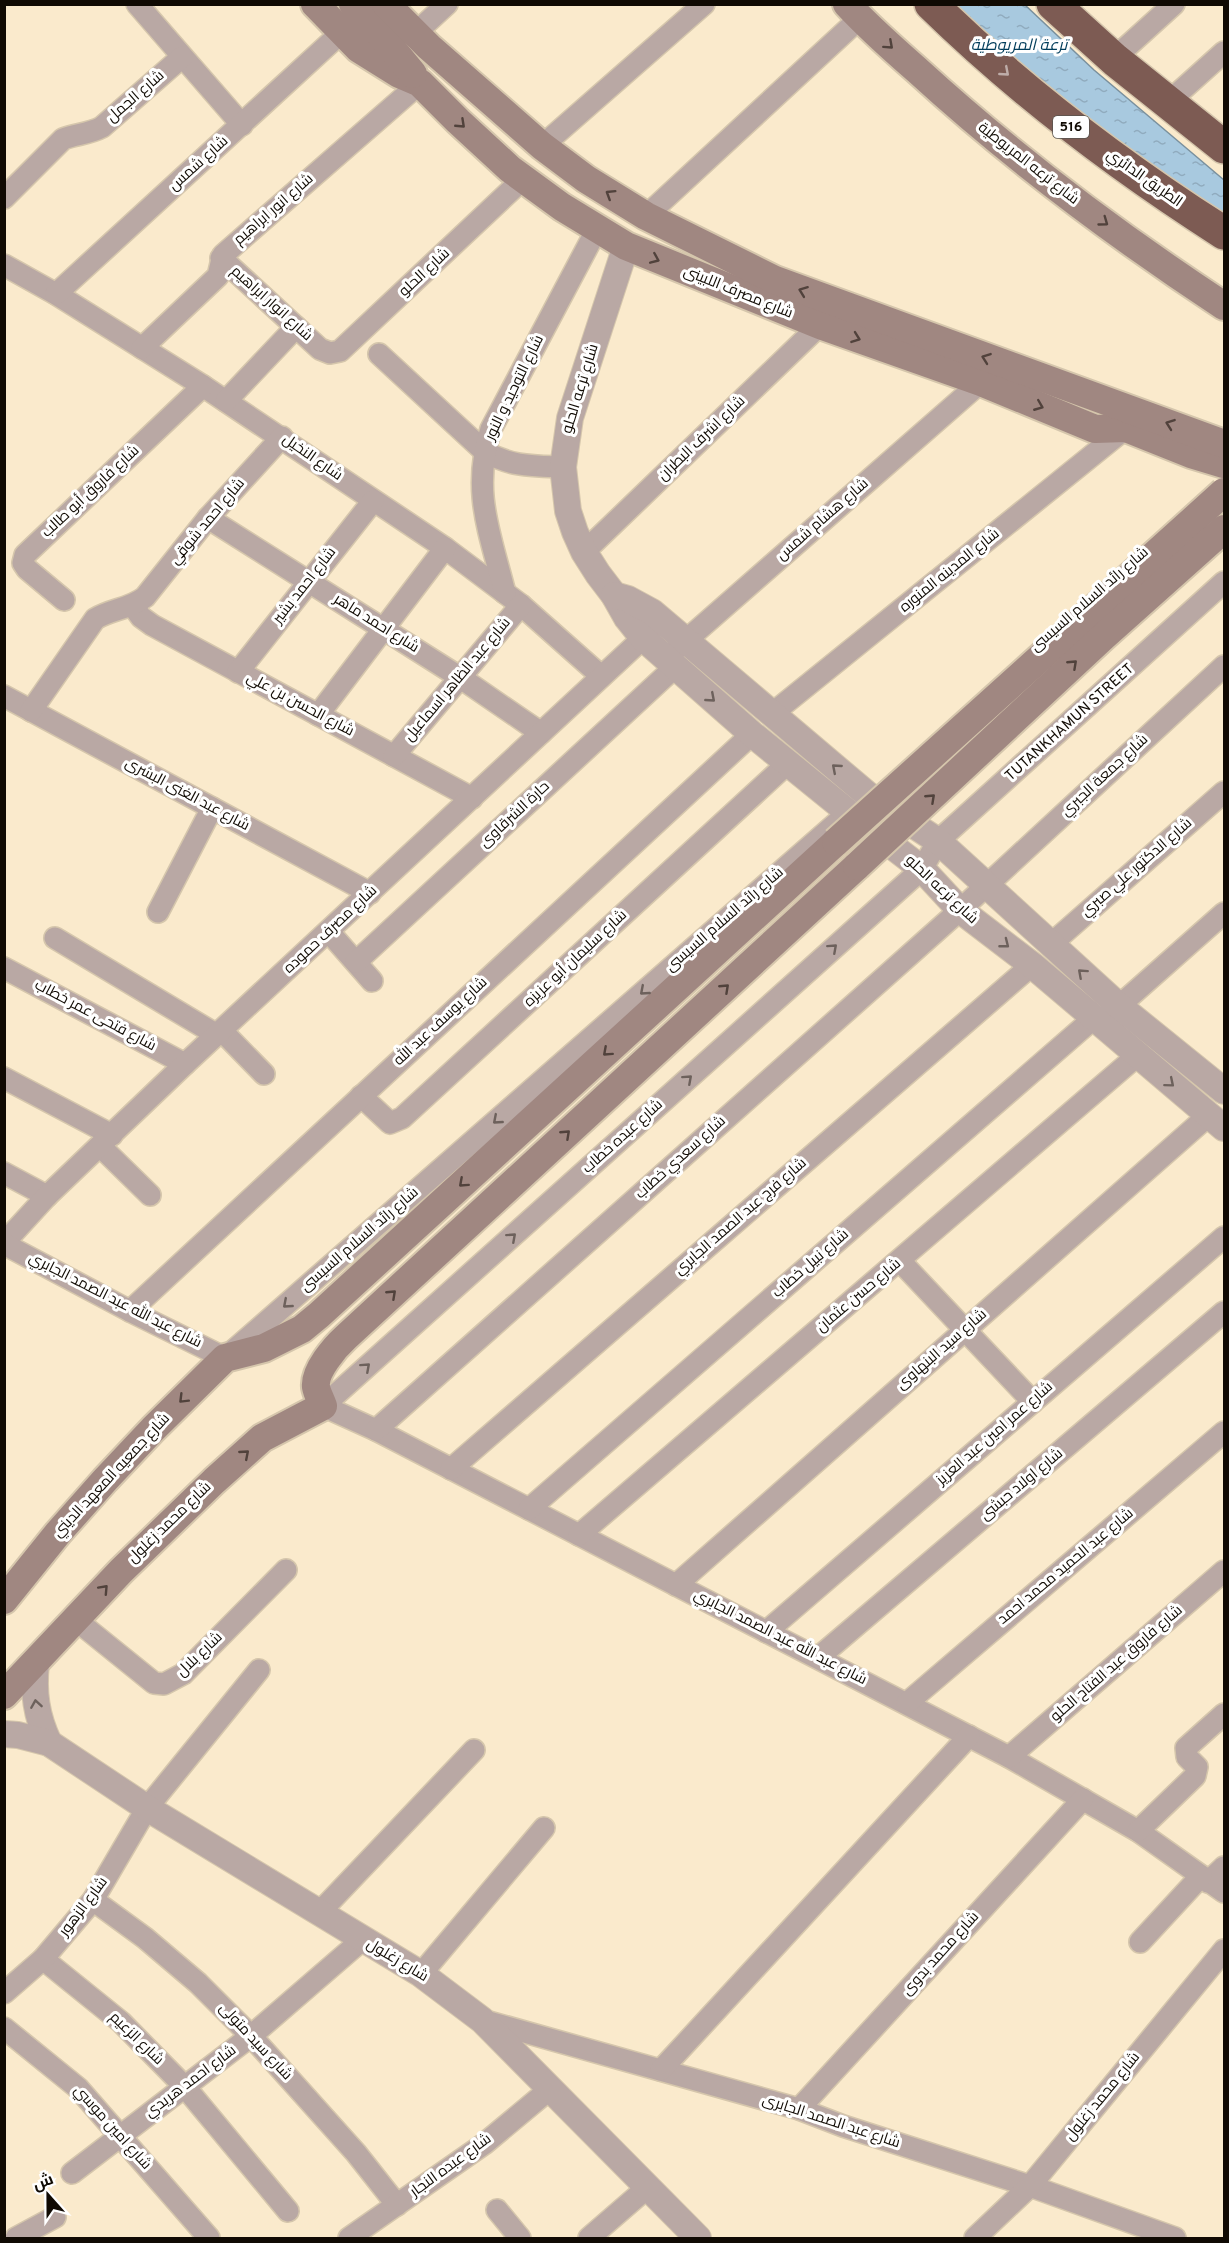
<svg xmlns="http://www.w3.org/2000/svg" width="1229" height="2243" font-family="Overpass,Cairo,sans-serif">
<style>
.water{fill:url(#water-ripples);stroke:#7a909d;stroke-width:1.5}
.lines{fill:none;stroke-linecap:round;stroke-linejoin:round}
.minor-casing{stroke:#d5c6ac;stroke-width:24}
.tertiary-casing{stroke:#d5c6ac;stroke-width:28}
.secondary-casing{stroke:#d5c6ac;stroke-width:32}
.motorway-casing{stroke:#d5c6ac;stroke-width:36}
.minor{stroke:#b9a8a4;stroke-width:21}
.tertiary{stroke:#b9a8a4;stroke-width:26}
.secondary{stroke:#a08781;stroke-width:28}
.motorway{stroke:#7d5b53;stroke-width:33}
.secondary-bridge-casing{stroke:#d5c6ac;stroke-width:32;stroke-linecap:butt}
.secondary-bridge{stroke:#a08781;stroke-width:28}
.oneway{stroke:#51423c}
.oneway2{stroke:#beada9}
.oneway3{stroke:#6d615c}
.labels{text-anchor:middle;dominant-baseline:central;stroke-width:6;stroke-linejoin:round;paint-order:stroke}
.shield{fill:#fff;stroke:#58544f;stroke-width:1.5}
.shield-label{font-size:14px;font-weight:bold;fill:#100a03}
.street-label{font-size:15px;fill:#100a03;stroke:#fff}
.water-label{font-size:16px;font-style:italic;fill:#003c5a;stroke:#fff}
</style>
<defs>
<pattern id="water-ripples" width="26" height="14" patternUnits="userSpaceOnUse" patternTransform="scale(1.5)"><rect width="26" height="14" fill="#a8c9df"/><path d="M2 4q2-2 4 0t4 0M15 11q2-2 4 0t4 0" fill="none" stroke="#90abbe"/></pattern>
</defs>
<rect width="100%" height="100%" fill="#faeacc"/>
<!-- water -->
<polygon class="water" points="927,5 1025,5 1094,70 1224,180 1224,242"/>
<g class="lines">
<!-- minor casing -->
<g class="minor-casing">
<g id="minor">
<polyline points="137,4 242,125"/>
<polyline points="422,27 447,4"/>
<polyline points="1120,53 1174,4"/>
<polyline points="1174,97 1224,52"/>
<polyline points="542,146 704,4"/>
<path d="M4,198l59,-59c13,-5 26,-5 39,-12l80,-70"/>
<polyline points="646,216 860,18"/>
<polyline points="221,258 320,349 330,353 340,351 523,179"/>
<polyline points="4,265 56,294 203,386 445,548 521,605 601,676"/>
<polyline points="56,294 342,32"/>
<polyline points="142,348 218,276 223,255 420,83"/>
<path d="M379,354l105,97c27,16 49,15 79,16"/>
<polyline points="226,401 296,327"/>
<polyline points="208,518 461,678 541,733"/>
<polyline points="584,552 820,325"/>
<polyline points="1224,582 938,841 922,869 323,1406 376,1430 1009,1757 1138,1831 1224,1892"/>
<path d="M505,593c-15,-60 -34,-102 -14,-164l106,-200"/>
<polyline points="64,600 27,569 23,563 25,555 203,386"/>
<polyline points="133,606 141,617 152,625 472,798"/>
<polyline points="675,650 981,382"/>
<polyline points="238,672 373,501"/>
<polyline points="4,696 370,893"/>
<path d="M31,711l64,-92c16,-10 35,-10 50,-22l63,-79 74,-81"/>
<polyline points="773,713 1126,428"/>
<polyline points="318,715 445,548"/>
<polyline points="394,756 521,605"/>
<polyline points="158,912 212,808"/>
<polyline points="329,932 372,981"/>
<polyline points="55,938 217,1035"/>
<polyline points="1050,945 1224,792"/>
<polyline points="356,962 675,667"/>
<polyline points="4,968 185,1064"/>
<polyline points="1119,1006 1224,913"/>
<polyline points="222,1031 264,1074"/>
<polyline points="4,1078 112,1135"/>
<polyline points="361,1096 390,1123 402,1118 788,763"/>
<polyline points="100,1146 150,1195"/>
<polyline points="4,1173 47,1196"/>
<polyline points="4,1243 47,1196 185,1064 655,627"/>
<polyline points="4,1244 130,1311 225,1358 848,813"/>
<polyline points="900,1261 1033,1402"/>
<polyline points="130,1311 752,734"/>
<polyline points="376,1430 960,910 1224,666"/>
<polyline points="451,1469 1032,965"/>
<polyline points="529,1509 1094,1018"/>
<polyline points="579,1535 1138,1055"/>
<polyline points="676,1585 1209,1115"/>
<polyline points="76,1620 154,1683 164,1684 183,1674 286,1570"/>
<polyline points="766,1632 1224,1237"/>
<polyline points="819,1657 1224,1312"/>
<polyline points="907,1703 1224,1432"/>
<polyline points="1009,1757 1224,1571"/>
<polyline points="1138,1831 1195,1776 1197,1767 1187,1757 1186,1748 1224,1714"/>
<polyline points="1208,1882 1224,1867"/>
<polyline points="93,1900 145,1938 198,1983 251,2036 356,2153 397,2205"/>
<polyline points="319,1913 474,1750"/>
<polyline points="1140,1942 1201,1876"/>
<polyline points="43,1959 121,2022 185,2087 288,2211"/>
<polyline points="421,1974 544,1828"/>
<polyline points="4,1993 43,1959 93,1900 147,1808 259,1670"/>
<polyline points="482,2020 799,2109 843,2126 1030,2186 1175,2238"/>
<polyline points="4,2028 78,2088 209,2238"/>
<polyline points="661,2070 969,1736"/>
<polyline points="799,2109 1083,1799"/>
<polyline points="72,2173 251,2036 362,1940"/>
<polyline points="497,2210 520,2238"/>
<polyline points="16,2238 55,2217"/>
<polyline points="349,2238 484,2144 550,2089"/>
<polyline points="589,2238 648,2187"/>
<polyline points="975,2238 1030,2186 1224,1950"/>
</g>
</g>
<!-- tertiary casing -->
<g class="tertiary-casing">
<g id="tertiary">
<polyline points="626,246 570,418 563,467 568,511 575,532 584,552 598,574 614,595 627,618 643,638 752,734 848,812 922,869 960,910 1032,965 1224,1128"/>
<polyline points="614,595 628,599 652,612 868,795 938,841 1119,1006 1224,1091"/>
<path d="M36,1663c-3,29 0,53 13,80"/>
<polyline points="4,1734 18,1735 49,1743 147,1808 421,1974 482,2020 698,2238"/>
</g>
</g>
<!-- secondary casing -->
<g class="secondary-casing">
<g id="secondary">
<polyline points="315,4 359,49 399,74 420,83 458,121 510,169 562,207 626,246 820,325 981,382 1095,429 1126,428 1191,454 1224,464"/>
<polyline points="353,4 380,34 413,74"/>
<polyline points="386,4 429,47 542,146 586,179 646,216 775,280 1224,444"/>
<path d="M847,4c22,24 46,45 70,66 95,87 199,165 307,236"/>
<polyline points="4,1600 58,1533 105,1480 153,1429 225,1358 264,1348 302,1329 319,1315 836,842"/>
<path d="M4,1695l117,-124 93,-90 48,-43 61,-32c-2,-6 -6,-13 -7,-19 -2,-16 19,-40 30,-50l511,-471"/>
</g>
</g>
<!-- motorway casing -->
<g class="motorway-casing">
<g id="motorway">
<path d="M931,4c89,87 188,162 293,229"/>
<polyline points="1053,4 1115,60 1224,147"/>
</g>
</g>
<!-- minor -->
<use href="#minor" class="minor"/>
<!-- tertiary -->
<use href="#tertiary" class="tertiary"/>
<!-- secondary -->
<use href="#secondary" class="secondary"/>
<!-- motorway -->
<use href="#motorway" class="motorway"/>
<!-- secondary-bridge casing -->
<g class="secondary-bridge-casing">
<g id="secondary-bridge">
<polyline points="836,842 1224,492"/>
<polyline points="857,866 1103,637 1224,529"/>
</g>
</g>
<!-- secondary-bridge -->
<use href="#secondary-bridge" class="secondary-bridge"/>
</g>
<!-- one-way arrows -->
<defs><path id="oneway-chevron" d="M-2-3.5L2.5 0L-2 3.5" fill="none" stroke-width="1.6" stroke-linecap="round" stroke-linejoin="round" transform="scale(1.5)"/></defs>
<g class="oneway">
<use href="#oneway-chevron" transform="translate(889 45) rotate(42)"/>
<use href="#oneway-chevron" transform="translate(461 124) rotate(43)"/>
<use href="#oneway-chevron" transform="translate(610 194) rotate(-148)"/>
<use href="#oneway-chevron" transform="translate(1104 222) rotate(36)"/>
<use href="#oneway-chevron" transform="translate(655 259) rotate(23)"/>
<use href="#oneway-chevron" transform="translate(803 291) rotate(-159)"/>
<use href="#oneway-chevron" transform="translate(856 338) rotate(20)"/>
<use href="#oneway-chevron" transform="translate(986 358) rotate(-160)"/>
<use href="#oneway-chevron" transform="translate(1039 406) rotate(22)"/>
<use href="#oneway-chevron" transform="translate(1170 424) rotate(-160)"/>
<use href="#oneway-chevron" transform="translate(1073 664) rotate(-43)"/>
<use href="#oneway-chevron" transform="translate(931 798) rotate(-43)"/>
<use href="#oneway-chevron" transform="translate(725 988) rotate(-43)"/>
<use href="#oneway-chevron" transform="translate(607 1052) rotate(138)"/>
<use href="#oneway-chevron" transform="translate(566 1134) rotate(-43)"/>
<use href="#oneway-chevron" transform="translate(463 1183) rotate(138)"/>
<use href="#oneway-chevron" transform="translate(392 1294) rotate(-43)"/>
<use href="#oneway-chevron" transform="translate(183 1399) rotate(135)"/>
<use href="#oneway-chevron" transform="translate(245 1454) rotate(-41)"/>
<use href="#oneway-chevron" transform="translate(104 1589) rotate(-47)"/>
</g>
<use class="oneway2" href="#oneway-chevron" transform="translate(1005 72) rotate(41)"/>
<g class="oneway3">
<use href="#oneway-chevron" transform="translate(711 698) rotate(41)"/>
<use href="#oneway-chevron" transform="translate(836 768) rotate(-139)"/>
<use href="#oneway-chevron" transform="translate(1005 944) rotate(38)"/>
<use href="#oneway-chevron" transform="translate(833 948) rotate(-42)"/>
<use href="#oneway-chevron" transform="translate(1082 973) rotate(-138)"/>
<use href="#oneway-chevron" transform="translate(644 991) rotate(139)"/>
<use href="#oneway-chevron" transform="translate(688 1079) rotate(-42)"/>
<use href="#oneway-chevron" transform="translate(1170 1083) rotate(40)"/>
<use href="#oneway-chevron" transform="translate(497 1120) rotate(139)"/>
<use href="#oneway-chevron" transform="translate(512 1237) rotate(-42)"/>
<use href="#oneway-chevron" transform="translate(287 1304) rotate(139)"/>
<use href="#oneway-chevron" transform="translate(366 1367) rotate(-42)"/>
<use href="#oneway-chevron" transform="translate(36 1704) rotate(-99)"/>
</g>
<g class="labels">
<!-- shield labels -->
<rect class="shield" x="1053" y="116" width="36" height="22" rx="4.5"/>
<g class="shield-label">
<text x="1071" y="127">516</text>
</g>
<!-- street labels -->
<g class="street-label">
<text transform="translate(136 97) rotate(-41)">شارع الجمل</text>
<text transform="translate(199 164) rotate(-42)">شارع شمس</text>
<text transform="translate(1028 164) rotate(38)">شارع ترعه المريوطية</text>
<text transform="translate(1144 179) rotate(35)">الطريق الدائري</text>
<text transform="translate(274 210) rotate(-41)">شارع انور ابراهيم</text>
<text transform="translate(425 273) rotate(-43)">شارع الحلو</text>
<text transform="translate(738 293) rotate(22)">شارع مصرف اللبينى</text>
<text transform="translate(271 304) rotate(42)">شارع انوار ابراهيم</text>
<text transform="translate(515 388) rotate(-64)">شارع التوحيد و النور</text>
<text transform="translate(581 389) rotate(-73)">شارع ترعه الحلو</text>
<text transform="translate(702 439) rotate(-44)">شارع اشرف البطران</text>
<text transform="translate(312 458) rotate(35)">شارع النخيل</text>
<text transform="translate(91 492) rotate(-43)">شارع فاروق أبو طالب</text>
<text transform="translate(823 520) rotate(-41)">شارع هشام شمس</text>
<text transform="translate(208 522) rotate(-50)">شارع احمد شوقي</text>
<text transform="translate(950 571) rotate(-39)">شارع المدينه المنوره</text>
<text transform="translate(305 586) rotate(-52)">شارع احمد بشير</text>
<text transform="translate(1090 600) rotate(-41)">شارع رائد السلام السيسى</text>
<text transform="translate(376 624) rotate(32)">شارع احمد ماهر</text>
<text transform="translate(458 680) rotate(-50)">شارع عبد الظاهر اسماعيل</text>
<text transform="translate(300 705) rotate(28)">شارع الحسن بن علي</text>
<text transform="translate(1070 723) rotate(-42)">TUTANKHAMUN STREET</text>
<text transform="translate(1105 776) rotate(-43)">شارع جمعة الجبري</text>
<text transform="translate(187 795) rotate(28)">شارع عبد الغنى البشرى</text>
<text transform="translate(515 815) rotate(-43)">حارة الشرقاوى</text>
<text transform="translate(1137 868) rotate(-41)">شارع الدكتور علي صبري</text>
<text transform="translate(941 890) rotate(43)">شارع ترعه الحلو</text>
<text transform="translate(725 920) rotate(-41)">شارع رائد السلام السيسى</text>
<text transform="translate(331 930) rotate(-43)">شارع مصرف حموده</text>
<text transform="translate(576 959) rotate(-43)">شارع سليمان أبو عزيزه</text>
<text transform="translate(95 1016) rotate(28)">شارع فتحى عمر خطاب</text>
<text transform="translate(441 1022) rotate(-43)">شارع يوسف عبد الله</text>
<text transform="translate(623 1137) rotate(-42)">شارع عبده خطاب</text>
<text transform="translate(681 1158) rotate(-42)">شارع سعدي خطاب</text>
<text transform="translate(741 1217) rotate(-41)">شارع فرج عبد الصمد الجابري</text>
<text transform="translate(360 1240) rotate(-41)">شارع رائد السلام السيسى</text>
<text transform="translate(811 1264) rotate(-41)">شارع نبيل خطاب</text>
<text transform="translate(859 1296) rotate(-40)">شارع حسن عثمان</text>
<text transform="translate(115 1301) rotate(27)">شارع عبد الله عبد الصمد الجابري</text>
<text transform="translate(942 1350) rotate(-41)">شارع سيد البنهاوى</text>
<text transform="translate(995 1434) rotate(-41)">شارع عمر امين عبد العزيز</text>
<text transform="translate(112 1476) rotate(-47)">شارع جمعيه المعهد الديني</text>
<text transform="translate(1022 1485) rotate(-40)">شارع اولاد حبشى</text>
<text transform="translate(170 1523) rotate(-44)">شارع محمد زغلول</text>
<text transform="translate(1066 1567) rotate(-40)">شارع عبد الحميد محمد احمد</text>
<text transform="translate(780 1638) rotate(27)">شارع عبد الله عبد الصمد الجابري</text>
<text transform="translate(200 1655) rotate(-44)">شارع بلال</text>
<text transform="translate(1117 1664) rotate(-41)">شارع فاروق عبد الفتاح الحلو</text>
<text transform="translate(84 1907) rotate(-53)">شارع الزهور</text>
<text transform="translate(941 1954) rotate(-48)">شارع محمد بدوى</text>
<text transform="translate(397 1961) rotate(31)">شارع زغلول</text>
<text transform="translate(136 2039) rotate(44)">شارع الزعيم</text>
<text transform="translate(255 2042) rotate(47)">شارع سيد متولى</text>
<text transform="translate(191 2082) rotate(-37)">شارع احمد هريدي</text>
<text transform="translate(1103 2097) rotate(-51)">شارع محمد زغلول</text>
<text transform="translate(831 2122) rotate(18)">شارع عبد الصمد الجابرى</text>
<text transform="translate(112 2128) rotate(48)">شارع امين موسي</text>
<text transform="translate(451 2166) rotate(-36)">شارع عبده النجار</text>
</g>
<!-- water labels -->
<g class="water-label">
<text x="1019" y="46">ترعة المريوطية</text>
</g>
</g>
<!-- border -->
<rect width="1229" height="2243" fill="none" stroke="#100a03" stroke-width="12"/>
<!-- north arrow -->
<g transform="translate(48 2195) rotate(339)" stroke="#ffffff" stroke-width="4.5" paint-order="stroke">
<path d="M0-4.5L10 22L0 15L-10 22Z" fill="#100a03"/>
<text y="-9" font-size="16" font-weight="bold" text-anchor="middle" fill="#100a03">ش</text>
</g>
</svg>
